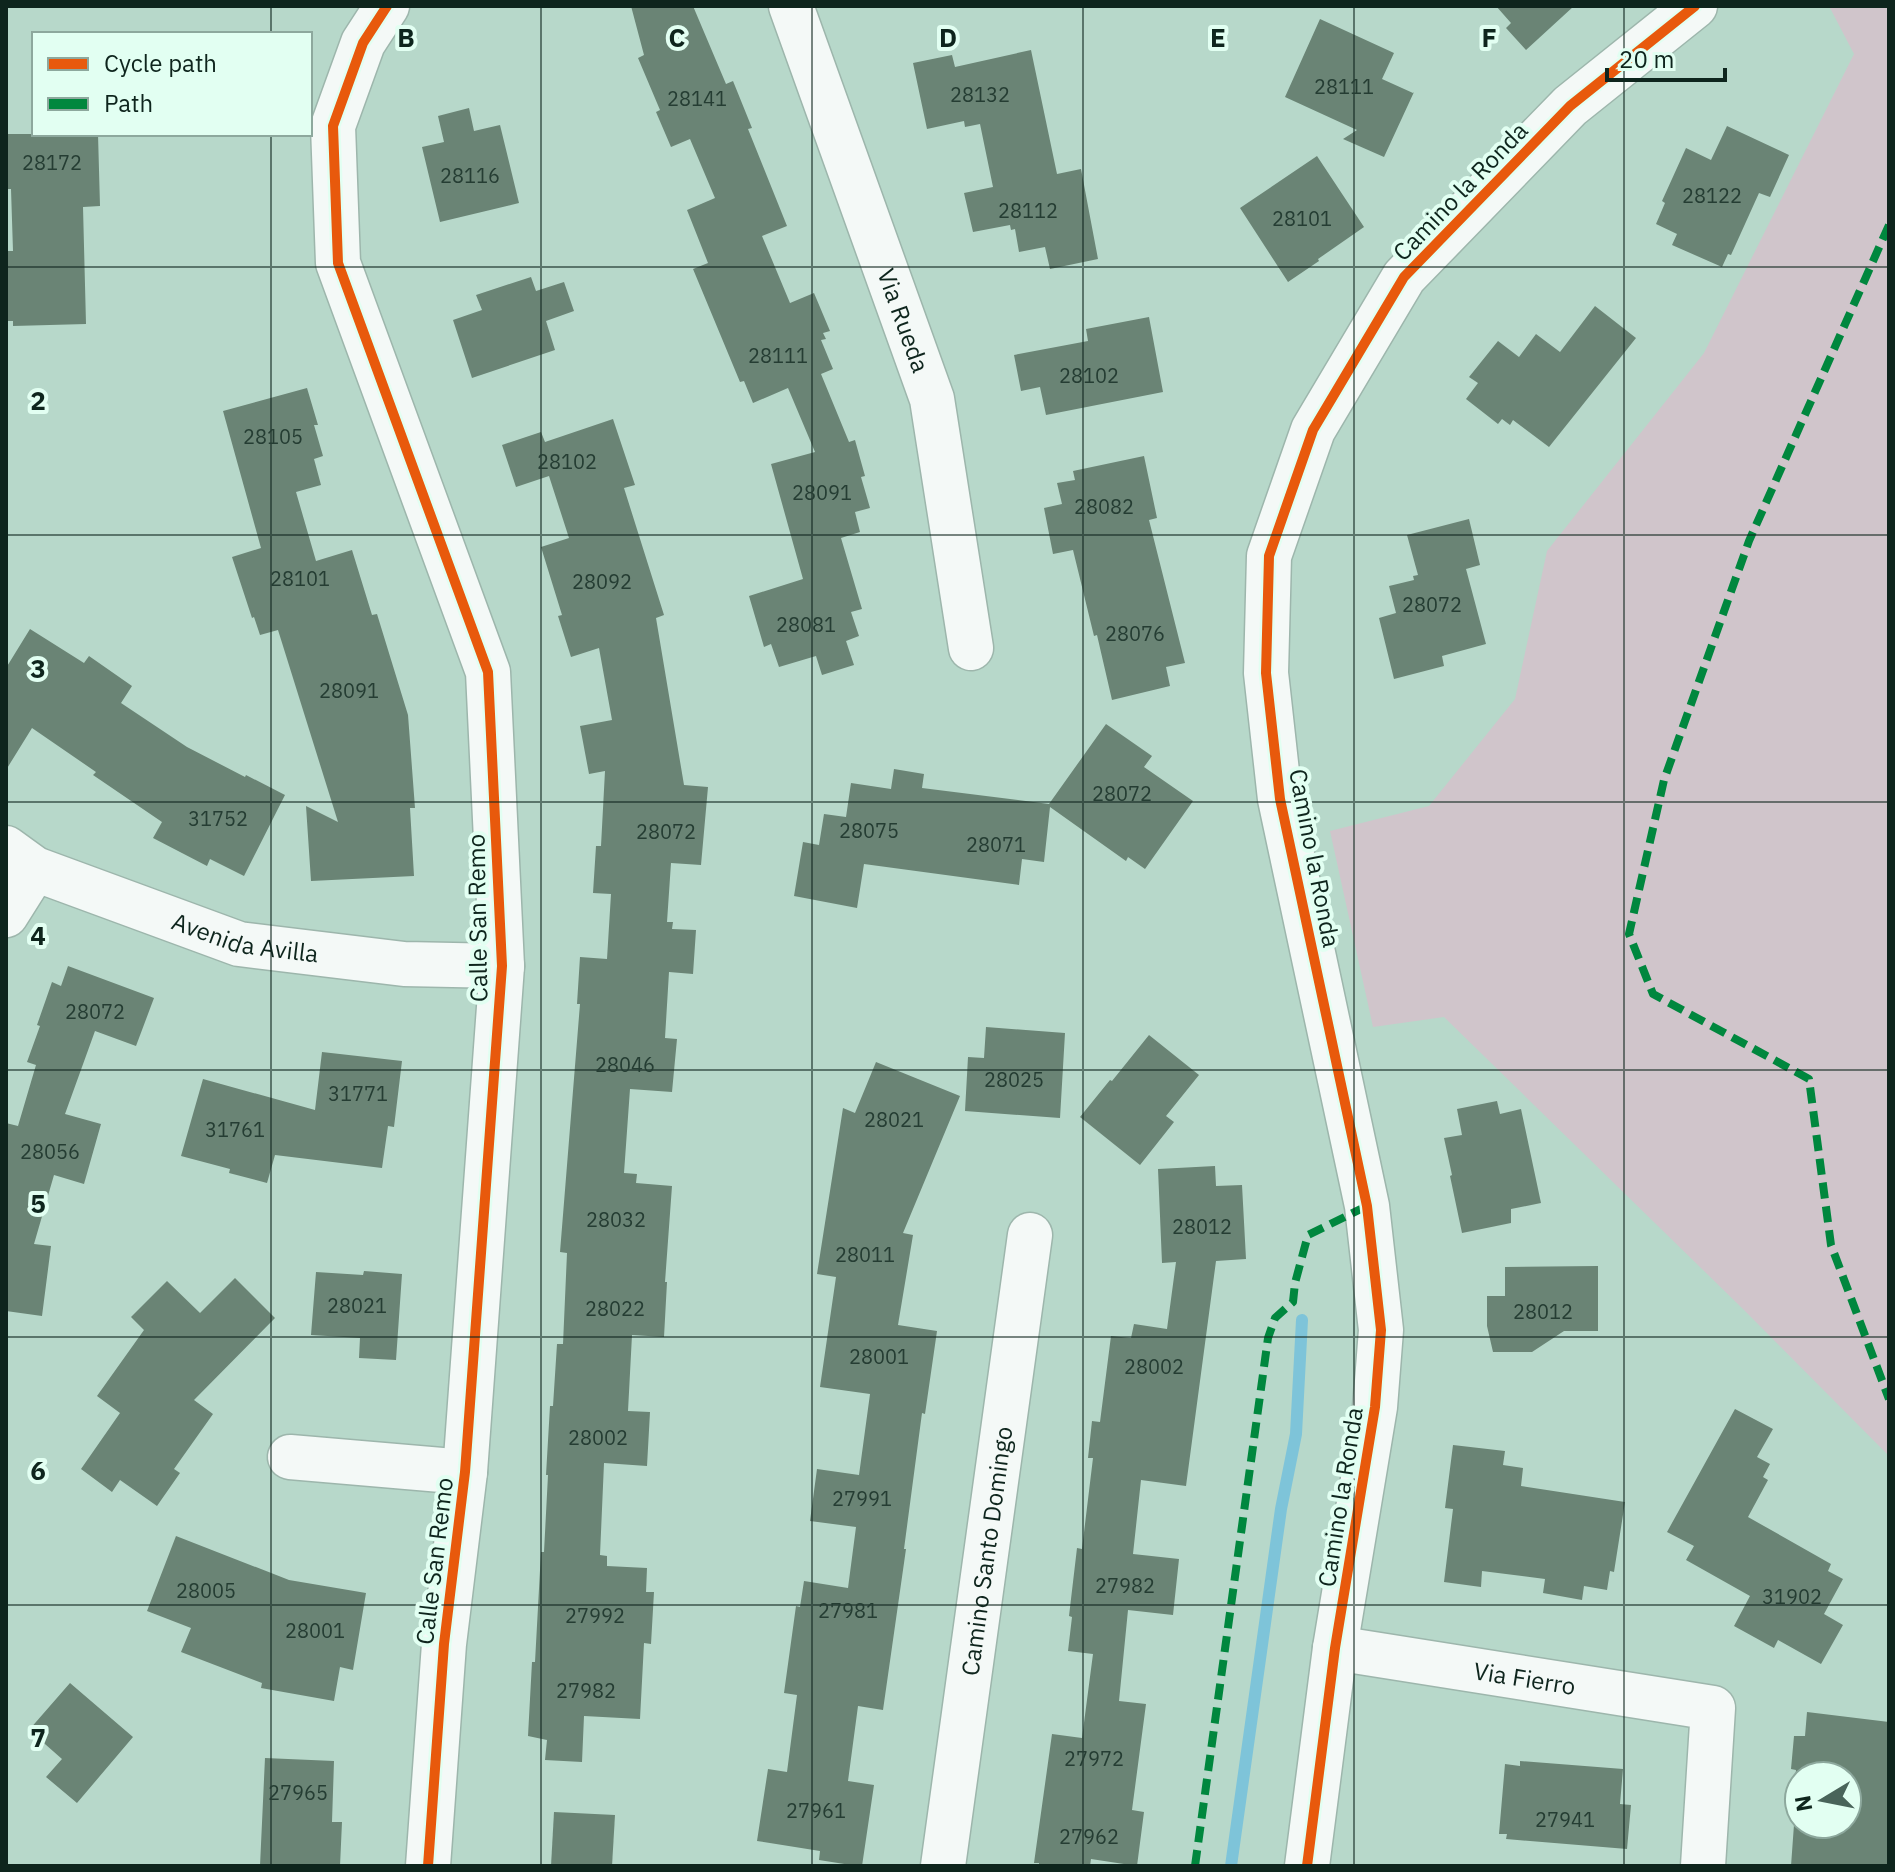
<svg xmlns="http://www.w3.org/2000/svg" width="1895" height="1872" font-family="'IBM Plex Sans',sans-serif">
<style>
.green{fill:#d0c5cb}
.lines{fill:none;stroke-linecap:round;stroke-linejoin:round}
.stream{stroke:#7ec4d9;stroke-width:12}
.building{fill:#6a8475;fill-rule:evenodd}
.minor-casing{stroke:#9db6ac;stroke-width:47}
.minor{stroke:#f4f9f7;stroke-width:44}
.quiet{stroke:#00873e;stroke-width:8;stroke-dasharray:16 8;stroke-linecap:butt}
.cycleway-casing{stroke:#e2fff2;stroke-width:15}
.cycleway{stroke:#e8590c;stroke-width:10}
.grid{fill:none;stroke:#0e251d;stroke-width:2;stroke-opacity:0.55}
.labels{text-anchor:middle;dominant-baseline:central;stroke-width:8;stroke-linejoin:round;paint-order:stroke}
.number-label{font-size:20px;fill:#253d33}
.street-label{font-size:24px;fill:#0e251d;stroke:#e2fff2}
.grid-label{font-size:26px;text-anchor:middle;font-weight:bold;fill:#0e251d;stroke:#e2fff2;stroke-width:8;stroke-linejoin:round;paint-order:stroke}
</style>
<rect width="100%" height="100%" fill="#b7d8ca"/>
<!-- green -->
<polygon class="green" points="1829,6 1889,6 1889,1456 1744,1310 1444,1017 1373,1027 1330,831 1429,806 1515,699 1547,551 1704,353 1854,54"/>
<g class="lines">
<!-- stream -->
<polyline class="stream" points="1231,1866 1281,1509 1296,1434 1302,1320"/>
</g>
<!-- building -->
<g class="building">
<polygon points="631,6 693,6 726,84 733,81 752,128 748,129 787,226 762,236 790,303 814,293 830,331 823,333 826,339 821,340 833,369 821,374 849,442 855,440 865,476 861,477 870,508 855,512 860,532 841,538 862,609 851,612 859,636 846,641 854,665 822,675 816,656 779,667 771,644 764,647 749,596 803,579 771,464 815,452 788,388 753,403 744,381 740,382 693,269 708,263 687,210 715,198 690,139 671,147 656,112 660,110 638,58 644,55"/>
<polygon points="1496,6 1574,6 1526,50 1506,28 1511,23"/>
<polygon points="1320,19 1394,53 1382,79 1413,93 1414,92 1384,157 1343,139 1357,130 1285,97"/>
<polygon points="1031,50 1057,174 1081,169 1098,259 1050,269 1045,247 1019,252 1015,229 1011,230 1010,225 973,232 964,193 993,187 980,124 965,127 964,121 927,129 913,63 952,55 955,67"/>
<polygon points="469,108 474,131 500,125 519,203 440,222 422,147 444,142 438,116"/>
<polygon points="1727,126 1789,155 1770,197 1759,193 1731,255 1728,254 1722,267 1672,245 1677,234 1656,224 1665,203 1662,201 1686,148 1711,160"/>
<polygon points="6,134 98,134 100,206 83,207 86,324 13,326 13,321 6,321 6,251 13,251 11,189 6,189"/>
<polygon points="1317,156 1364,227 1318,259 1319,261 1288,282 1240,208"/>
<polygon points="531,277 536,291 564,282 574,311 546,321 555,350 472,378 453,320 482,310 476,295"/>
<polygon points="1595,306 1636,338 1549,447 1513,420 1510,425 1502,419 1498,424 1466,399 1478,383 1469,377 1498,341 1519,357 1536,334 1560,352"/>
<polygon points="1149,317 1163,392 1046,415 1040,387 1021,391 1014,355 1088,341 1086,329"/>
<polygon points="307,388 318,425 314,425 323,456 314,459 321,485 296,492 316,561 352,550 372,615 377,614 408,715 415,808 410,808 414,876 311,881 306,806 338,822 278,630 260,635 254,617 252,618 232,557 261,548 223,411"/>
<polygon points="613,419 635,485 624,488 664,615 656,618 684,785 708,787 701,865 671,863 667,922 673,922 672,929 696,930 693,974 669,972 665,1038 677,1039 672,1092 630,1089 624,1173 637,1174 636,1183 672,1186 665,1282 667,1282 664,1337 632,1335 628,1411 650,1412 647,1466 604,1463 600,1555 607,1556 607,1566 647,1568 646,1592 654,1592 651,1644 644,1643 640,1719 584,1716 582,1762 545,1760 547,1740 528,1736 532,1662 535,1662 541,1552 544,1552 548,1475 546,1475 550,1406 553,1406 557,1344 563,1344 567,1253 560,1252 580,1004 577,1004 580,957 607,959 611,894 593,893 596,846 601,846 605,771 589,774 580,726 612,720 599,648 571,657 558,616 562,615 541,547 569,538 549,476 516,487 502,445 541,432 545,442"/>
<polygon points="1144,456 1157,518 1149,520 1185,663 1166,667 1170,686 1112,700 1097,635 1094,636 1073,550 1053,554 1044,508 1062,504 1057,483 1075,480 1073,471"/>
<polygon points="1469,519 1480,565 1466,569 1486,644 1442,656 1444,666 1394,679 1379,618 1396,613 1389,586 1414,580 1413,576 1418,575 1407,535"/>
<polygon points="30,629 84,663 89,656 132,686 121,703 187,747 245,777 246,775 285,795 244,876 210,859 207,866 153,838 162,822 93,775 96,772 32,728 6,770 6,668"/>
<polygon points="1106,724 1152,756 1144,767 1193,801 1145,869 1128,857 1126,861 1050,807 1044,862 1022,859 1019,885 864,864 857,908 794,896 803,842 819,845 824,814 846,817 851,783 891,789 894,769 924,774 922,788 1049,804"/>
<polygon points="68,966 154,998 136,1046 95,1031 65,1114 101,1124 84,1184 54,1175 34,1244 51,1246 42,1316 6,1311 6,1123 18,1126 36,1065 27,1062 40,1026 37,1025 52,982 61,986"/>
<polygon points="986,1027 1065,1033 1060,1118 965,1111 968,1057 984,1058"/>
<polygon points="1149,1035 1199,1075 1166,1116 1174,1122 1140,1165 1080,1117 1110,1080 1112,1081"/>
<polygon points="322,1052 402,1061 394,1127 388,1126 382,1168 275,1155 267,1183 229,1173 230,1169 181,1156 203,1079 315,1110"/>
<polygon points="876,1062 960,1096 903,1233 913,1235 898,1325 937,1331 925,1414 922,1413 904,1549 906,1549 883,1710 858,1706 848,1781 874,1785 862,1866 857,1866 819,1860 820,1851 757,1841 768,1769 787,1772 797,1695 784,1693 796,1606 800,1607 804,1581 848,1588 856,1527 810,1521 817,1469 859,1475 870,1394 820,1387 836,1277 817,1274 843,1108 855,1113"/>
<polygon points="1497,1101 1500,1114 1521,1109 1541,1203 1511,1209 1511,1223 1462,1233 1450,1176 1452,1175 1444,1138 1462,1135 1457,1109"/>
<polygon points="1215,1166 1216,1186 1242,1185 1246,1259 1216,1261 1186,1486 1141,1480 1133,1554 1179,1559 1173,1615 1128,1610 1119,1701 1146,1704 1132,1810 1144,1812 1137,1866 1091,1859 1090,1866 1039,1866 1039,1863 1034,1863 1052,1734 1082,1738 1093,1654 1068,1651 1072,1617 1069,1616 1077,1548 1082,1549 1093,1458 1088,1458 1092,1421 1100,1422 1111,1336 1131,1338 1134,1324 1167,1329 1176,1262 1162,1263 1158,1169"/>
<polygon points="1598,1266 1598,1331 1564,1331 1532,1352 1493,1352 1487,1326 1487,1296 1505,1296 1505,1267"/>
<polygon points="364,1271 402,1274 396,1360 359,1358 360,1338 311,1335 316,1272 363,1275"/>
<polygon points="235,1278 275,1318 194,1400 213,1414 174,1469 180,1473 157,1506 120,1480 112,1492 81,1469 120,1413 97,1396 144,1330 131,1317 167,1281 200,1313"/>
<polygon points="1735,1409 1773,1429 1757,1457 1770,1464 1763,1477 1768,1480 1748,1517 1831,1564 1828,1571 1843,1579 1824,1614 1843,1625 1821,1664 1778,1640 1774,1648 1734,1626 1750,1596 1686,1560 1694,1546 1667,1532"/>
<polygon points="1453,1445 1505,1451 1503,1465 1523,1468 1521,1486 1625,1502 1614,1572 1610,1571 1607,1590 1584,1586 1582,1600 1543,1593 1545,1579 1482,1571 1481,1587 1444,1582 1453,1509 1445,1508"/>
<polygon points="176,1536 289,1580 366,1593 353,1670 340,1667 334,1701 261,1688 262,1683 181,1652 191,1628 147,1611"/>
<polygon points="70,1683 133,1737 77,1803 46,1777 62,1759 29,1730"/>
<path d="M1807,1712l82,10v144h-98l6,-83h-2l1,-13 -5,-1 3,-33h11zM1799,1776h48v48h-48z"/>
<polygon points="265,1758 334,1761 332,1822 342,1822 340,1866 260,1866"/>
<polygon points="1520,1761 1623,1769 1620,1804 1631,1805 1627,1849 1506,1839 1507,1834 1499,1834 1505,1764 1520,1766"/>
<polygon points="554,1812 615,1815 612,1866 551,1866"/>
</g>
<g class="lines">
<!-- minor casing -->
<g class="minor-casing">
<g id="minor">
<polyline points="387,6 363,43 333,126 338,263 488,672 502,966 465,1472 444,1644 428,1866"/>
<path id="s1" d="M791,6l141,393 39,249"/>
<path id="s2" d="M6,848l29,21 204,75 165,20 98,2"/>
<polyline points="6,915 35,869"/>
<polyline points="290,1457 465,1472"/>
<path id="s3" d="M1335,1648l378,60 -10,158"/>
<path id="s4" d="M943,1866l87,-631"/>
<polyline points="1307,1866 1335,1648 1375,1407 1381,1330 1367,1206 1280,799 1266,673 1269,556 1313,430 1404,277 1570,106 1695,6"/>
</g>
</g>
<!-- minor -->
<use href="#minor" class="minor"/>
<!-- quiet -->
<g class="quiet">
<polyline points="1889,225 1749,541 1664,780 1629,934 1653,994 1809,1079 1831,1245 1889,1399"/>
<polyline points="1195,1866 1268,1338 1275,1318 1293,1302 1295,1283 1308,1235 1367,1206"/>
</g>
<!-- cycleway casing -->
<g class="cycleway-casing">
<g id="cycleway">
<polyline points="387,6 363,43 333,126 338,263 488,672 502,966 465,1472 444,1644 428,1866"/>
<polyline points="1307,1866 1335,1648 1375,1407 1381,1330 1367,1206 1280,799 1266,673 1269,556 1313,430 1404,277 1570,106 1695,6"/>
</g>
</g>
<!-- cycleway -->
<use href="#cycleway" class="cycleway"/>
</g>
<!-- grid -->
<path class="grid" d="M271,6v28M541,6v1860M812,6v1860M1083,6v1860M1354,6v1860M1624,6v1860M271,134v1732M6,267h1883M6,535h1883M6,802h1883M6,1070h1883M6,1337h1883M6,1605h1883"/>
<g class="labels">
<!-- number labels -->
<g class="number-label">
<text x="1344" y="86">28111</text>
<text x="980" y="94">28132</text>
<text x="697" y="98">28141</text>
<text x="52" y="162">28172</text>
<text x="470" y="175">28116</text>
<text x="1712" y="195">28122</text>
<text x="1028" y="210">28112</text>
<text x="1302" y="218">28101</text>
<text x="778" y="355">28111</text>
<text x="1089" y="375">28102</text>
<text x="273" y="436">28105</text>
<text x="567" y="461">28102</text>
<text x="822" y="492">28091</text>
<text x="1104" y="506">28082</text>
<text x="300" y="578">28101</text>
<text x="602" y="581">28092</text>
<text x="1432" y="604">28072</text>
<text x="806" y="624">28081</text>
<text x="1135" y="633">28076</text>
<text x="349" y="690">28091</text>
<text x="1122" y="793">28072</text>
<text x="218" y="818">31752</text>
<text x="869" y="830">28075</text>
<text x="666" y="831">28072</text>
<text x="996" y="844">28071</text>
<text x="95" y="1011">28072</text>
<text x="625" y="1064">28046</text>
<text x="1014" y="1079">28025</text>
<text x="358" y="1093">31771</text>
<text x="894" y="1119">28021</text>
<text x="235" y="1129">31761</text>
<text x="50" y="1151">28056</text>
<text x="616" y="1219">28032</text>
<text x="1202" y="1226">28012</text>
<text x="865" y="1254">28011</text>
<text x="357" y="1305">28021</text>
<text x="615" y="1308">28022</text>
<text x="1543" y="1311">28012</text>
<text x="879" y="1356">28001</text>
<text x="1154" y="1366">28002</text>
<text x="598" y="1437">28002</text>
<text x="862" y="1498">27991</text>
<text x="1125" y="1585">27982</text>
<text x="206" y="1590">28005</text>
<text x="1792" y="1596">31902</text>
<text x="848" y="1610">27981</text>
<text x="595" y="1615">27992</text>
<text x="315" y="1630">28001</text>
<text x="586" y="1690">27982</text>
<text x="1094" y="1758">27972</text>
<text x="298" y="1792">27965</text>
<text x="816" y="1810">27961</text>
<text x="1565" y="1819">27941</text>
<text x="1089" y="1836">27962</text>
</g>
<!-- street labels -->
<g class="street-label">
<text transform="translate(1460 191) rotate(-46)">Camino la Ronda</text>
<text stroke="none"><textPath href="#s1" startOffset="334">Via Rueda</textPath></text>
<text transform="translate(1315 858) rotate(79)">Camino la Ronda</text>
<text transform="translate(477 918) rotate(-91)">Calle San Remo</text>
<text stroke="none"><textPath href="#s2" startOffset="258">Avenida Avilla</textPath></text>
<text transform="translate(1340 1497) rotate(-81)">Camino la Ronda</text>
<text stroke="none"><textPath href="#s4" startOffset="318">Camino Santo Domingo</textPath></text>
<text transform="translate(434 1561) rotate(-83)">Calle San Remo</text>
<text stroke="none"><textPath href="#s3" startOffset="192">Via Fierro</textPath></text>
</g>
</g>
<g class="grid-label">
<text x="406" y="47">B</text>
<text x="677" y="47">C</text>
<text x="948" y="47">D</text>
<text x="1218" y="47">E</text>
<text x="1489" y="47">F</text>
<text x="38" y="410">2</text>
<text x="38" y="678">3</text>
<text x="38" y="945">4</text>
<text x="38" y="1213">5</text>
<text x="38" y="1480">6</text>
<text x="38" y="1747">7</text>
</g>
<!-- border -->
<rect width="1895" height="1872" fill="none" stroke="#0e251d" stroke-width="16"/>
<!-- legend -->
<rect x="32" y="32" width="280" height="104" fill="#e2fff2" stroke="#8da89d" stroke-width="2"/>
<rect x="48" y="58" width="40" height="12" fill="#e8590c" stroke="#8da89d" stroke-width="2"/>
<text x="104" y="72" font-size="24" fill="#0e251d">Cycle path</text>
<rect x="48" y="98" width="40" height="12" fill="#00873e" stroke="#8da89d" stroke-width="2"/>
<text x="104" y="112" font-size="24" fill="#0e251d">Path</text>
<!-- north arrow -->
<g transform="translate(1823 1800) rotate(260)"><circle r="38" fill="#e2fff2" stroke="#8da89d" stroke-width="2"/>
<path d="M0-6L14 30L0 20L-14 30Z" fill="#49645a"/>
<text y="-12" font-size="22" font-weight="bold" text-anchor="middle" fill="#0e251d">N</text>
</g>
<!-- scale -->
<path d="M1607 68v12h118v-12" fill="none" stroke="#0e251d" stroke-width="4"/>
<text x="1619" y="68" font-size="24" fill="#0e251d" stroke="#e2fff2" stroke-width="6" paint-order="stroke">20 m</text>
</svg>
